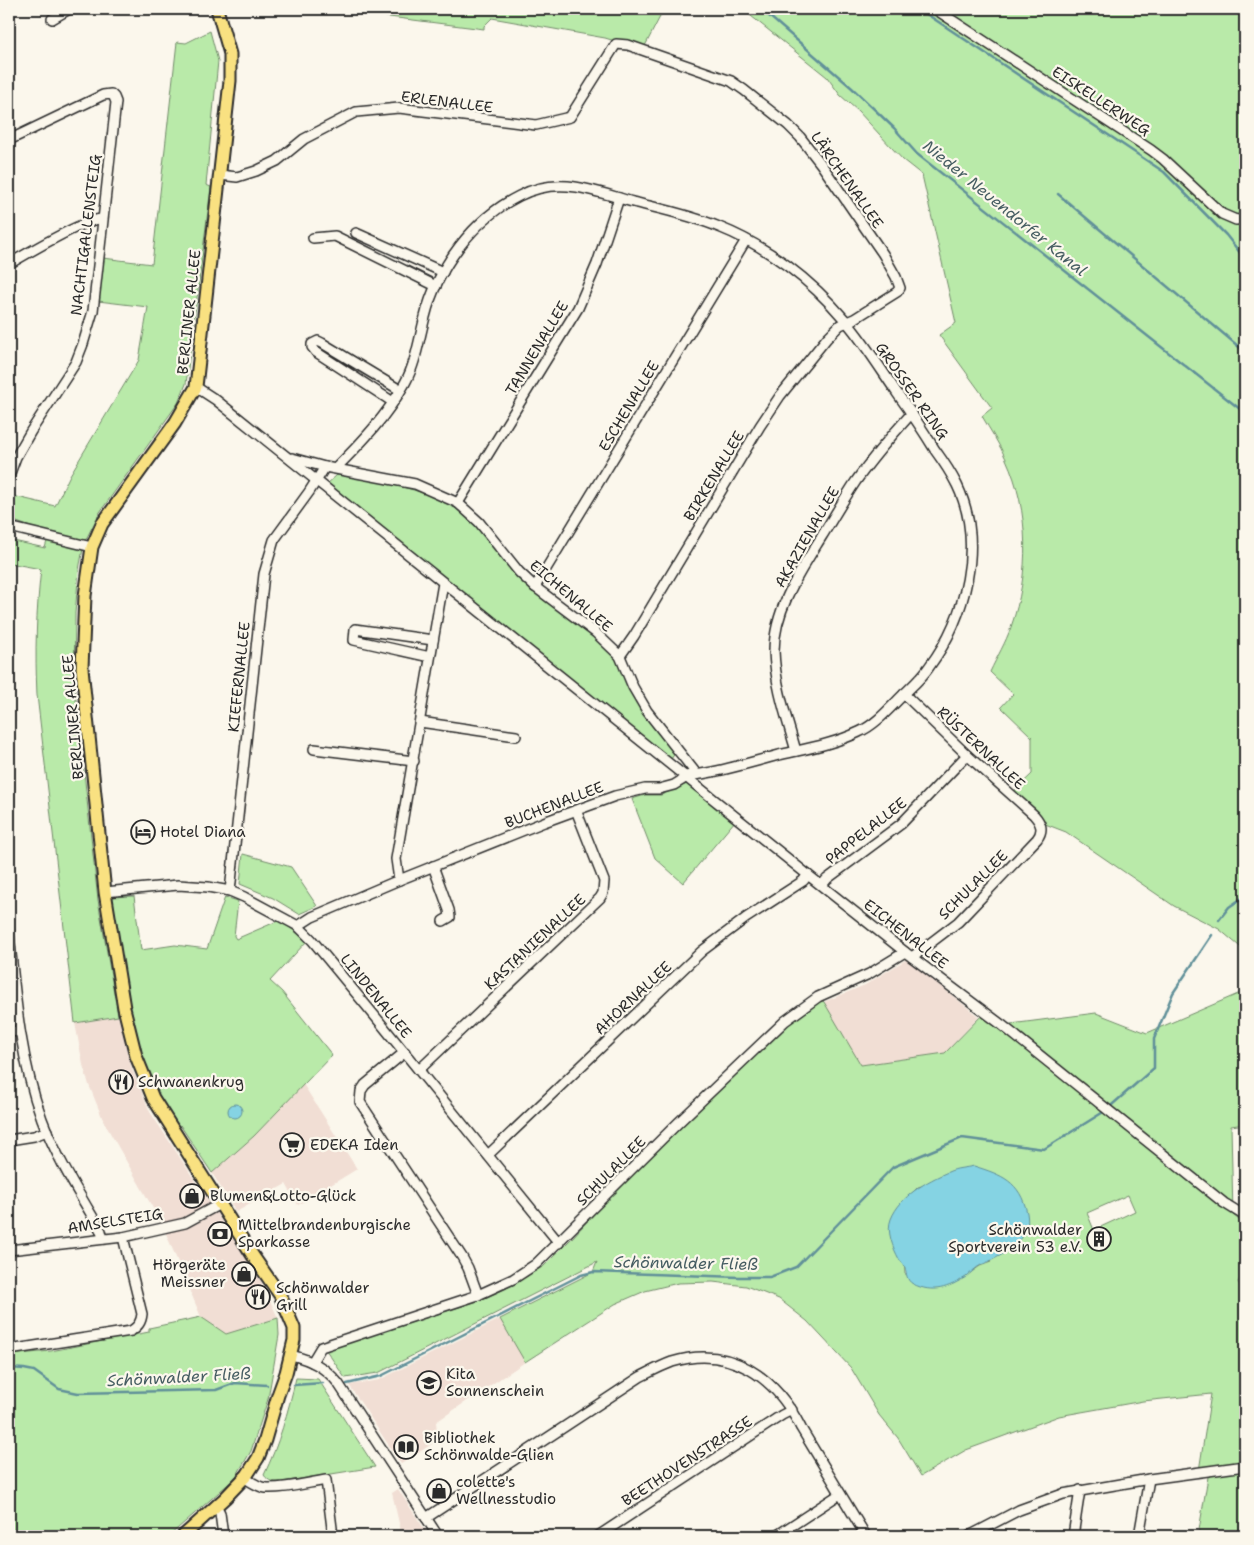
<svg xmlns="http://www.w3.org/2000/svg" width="1254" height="1545" font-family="'Shantell Sans',sans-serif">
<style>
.built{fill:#f1ded4}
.green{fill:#b9eaa9;stroke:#728a6a;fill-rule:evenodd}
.water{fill:#85d3e3;stroke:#619099}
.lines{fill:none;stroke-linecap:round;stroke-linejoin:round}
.stream{stroke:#619099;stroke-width:2.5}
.minor-casing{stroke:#2b2b2b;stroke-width:12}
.major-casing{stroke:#2b2b2b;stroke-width:15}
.minor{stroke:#fbf7ec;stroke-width:9}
.major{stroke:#f9e181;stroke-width:11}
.labels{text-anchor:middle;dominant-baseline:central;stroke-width:4.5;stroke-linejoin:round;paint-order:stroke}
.street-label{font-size:15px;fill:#2b2b2b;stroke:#fbf7ec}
.poi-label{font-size:15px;fill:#2b2b2b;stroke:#fbf7ec;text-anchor:start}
.water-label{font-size:16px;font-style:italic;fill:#465d62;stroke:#fbf7ec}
</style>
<rect width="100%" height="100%" fill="#fbf7ec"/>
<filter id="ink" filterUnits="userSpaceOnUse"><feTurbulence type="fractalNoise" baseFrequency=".02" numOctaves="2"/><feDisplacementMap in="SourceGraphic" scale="10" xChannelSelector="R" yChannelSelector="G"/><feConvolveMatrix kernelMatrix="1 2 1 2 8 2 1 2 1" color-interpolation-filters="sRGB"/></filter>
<g filter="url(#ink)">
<!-- built -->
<g class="built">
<polygon points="907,959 979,1017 945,1053 861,1065 824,1002 865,985"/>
<polygon points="118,1016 132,1069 150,1112 261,1281 278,1318 226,1334 201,1317 162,1224 104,1122 89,1085 83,1065 75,1023"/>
<polygon points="303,1084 357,1169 298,1205 286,1184 236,1212 212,1173 254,1136"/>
<polygon points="500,1319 525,1362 436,1422 438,1440 401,1464 349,1385 379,1380"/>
<polygon points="398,1489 429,1536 402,1536 392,1493"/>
</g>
<!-- green -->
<g class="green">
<polygon points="326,9 664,9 645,46 628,45 605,38 492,18 484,26 484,29"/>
<path d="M736,9h509v942l-26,-22 -45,-23 -108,-74 -26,-10 -29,-28 21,-20v-37l-31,-30 12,-13 -23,-22c7,-15 16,-30 21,-45 19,-53 19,-116 -5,-168 -6,-14 -16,-29 -24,-43l10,-8 -53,-73 17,-12 -34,-148 -19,-15 -45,-49 -18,-16 -13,-18 -81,-65z"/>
<path d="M210,31l8,30 -12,124 5,2 -25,197 -8,19 -78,109 -16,31 -5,27 -4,43 -1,69 24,218 20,116 -43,7 -38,-328c-2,-43 -1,-83 4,-126l-32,-6v-23l36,8 4,-14 -40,-15v-24l46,11 15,-31 69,-115 9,-53 -50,-6 5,-43 49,6 25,-222 9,1z"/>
<path d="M337,475c51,9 106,13 143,54 14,16 25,37 41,50 29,24 63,44 89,71 13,14 17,35 26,51 10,19 26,35 40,51l-5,7 -344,-275z"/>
<polygon points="687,784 735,821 683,883 655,858 632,799 645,795 661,795"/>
<polygon points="243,854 291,867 317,906 299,914 273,898 240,884"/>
<path d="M134,896l7,54 34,-5 32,4 18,-52 13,4 -4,35 2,3 44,-19 27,21 -37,40 12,11 50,63 -78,81 -42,37 -32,-48 -1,6c-14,-22 -28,-46 -37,-72 -17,-52 -22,-108 -31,-162z"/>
<path d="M1245,991v133l-14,2 2,89 12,10v47l-7,10 7,12v242h-47l11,-65h-10l12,-77 -68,7 -84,15 -93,34 -45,26 -23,-38 -19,-23 -28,-47 -44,-47 -28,-22 -33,-13 -33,-4 -35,1 -33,8 -30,13 -90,58 -25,-43 93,-47 4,-10 -219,111 -33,5 -19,-28 152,-49 27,-12 39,-23 27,-27 107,-116 140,-126 6,5 37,63 84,-12 40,-41 18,13 93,-12 51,20zM925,1185l66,77 -11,4 -14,10 -61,-2 -4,-70 17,-17zM1128,1195l7,16 -41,19 -7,-17z"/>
<polygon points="201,1317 226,1334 278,1318 279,1335 268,1399 251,1451 235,1478 169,1536 9,1536 9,1355 51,1351 149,1332 149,1328"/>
<path d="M296,1378l22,1 57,88 -94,15c-8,0 -12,0 -17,-7 15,-31 24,-63 32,-97z"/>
</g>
<!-- water -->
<g class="water">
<circle cx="235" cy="1111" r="7"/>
<path d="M974,1166c28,9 46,15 53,47 2,11 0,20 -8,28 -10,11 -24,18 -38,24 -6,3 -10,8 -15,12 -18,11 -33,17 -53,7 -7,-4 -6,-10 -8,-16 0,-3 -5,-7 -6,-9 -6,-11 -13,-28 -8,-40 9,-23 36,-38 57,-47 8,-4 18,-4 26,-6z"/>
</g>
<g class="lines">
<!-- stream -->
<g class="stream">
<polyline points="761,9 852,88 894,128 917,154 1245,413"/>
<polyline points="919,9 1164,172 1226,235 1245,259"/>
<polyline points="1058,194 1245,352"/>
<polyline points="1219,920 1229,907 1245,896"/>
<polyline points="9,1368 24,1369 34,1371 59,1389 78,1393 216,1390 235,1383 267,1385"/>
<polyline points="347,1384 381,1376 581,1275 593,1272 739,1277 770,1277 796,1267 893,1167 962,1138 1044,1149 1105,1111 1154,1068 1154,1039 1173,993 1212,935"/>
<polyline points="294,1385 323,1383"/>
</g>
<!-- minor casing -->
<g class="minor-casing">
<g id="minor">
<polyline points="935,9 1151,150 1163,159 1222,214 1236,220 1245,219"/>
<polyline points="52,19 69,9"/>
<polyline points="9,140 103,95 111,94 114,97 116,102 93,311 83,344 76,362 31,431 16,457 9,476"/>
<polyline points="220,175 237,177 256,171 277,161 304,139 356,112 399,108 536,125 570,117 616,44 628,45 731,81 744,90 788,125 800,137 821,164 883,254 896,277 900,288 897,292 854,319 840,325 827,338 780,396 760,426 634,636 620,656"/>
<polyline points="356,233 443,272"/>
<polyline points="313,238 335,236 436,286"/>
<path d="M9,264c17,-10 77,-46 93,-45"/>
<polyline points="196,387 216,400 808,875 905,952 1002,1025 1224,1203 1245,1216"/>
<polyline points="393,402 316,352 312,347 312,344 318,341 322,343 400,390"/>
<polyline points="292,458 325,467 415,484 458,503 479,522 519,572 535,587 596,633 620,656 633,687 647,711 695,772 674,785 659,789 645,789 615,796 544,822 399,880 312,917 298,926"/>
<path d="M336,468c27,-27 50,-51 69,-85 11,-20 14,-44 20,-66 12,-49 48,-98 94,-121 40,-21 74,-5 114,6 28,7 58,13 86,25 48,19 92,53 126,93 19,22 35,48 52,73 13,18 26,37 38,57 8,11 16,23 22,35 28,58 9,132 -28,182 -7,11 -19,21 -28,30 -13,13 -26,28 -42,35 -25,12 -54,17 -80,23 -31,8 -62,18 -94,21"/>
<polyline points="458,503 578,308 597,264 619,198"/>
<polyline points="9,527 92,547"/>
<polyline points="535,587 746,240"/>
<polyline points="430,657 354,640 355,629 433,640"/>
<path d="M904,694l63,61 67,60c7,8 10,15 3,24l-79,83 -46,35"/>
<polyline points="420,722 516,736"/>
<polyline points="314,749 414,761"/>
<path d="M796,751c-9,-32 -21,-66 -22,-100 0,-42 27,-81 48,-115 11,-18 22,-37 34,-55 17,-24 36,-46 56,-68"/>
<polyline points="433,866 449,910 450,917 443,921"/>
<polyline points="399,880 396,859 443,583"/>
<polyline points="822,885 827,879 901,824 967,755"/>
<polyline points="230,891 264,574 274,540 309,492 325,467"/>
<polyline points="105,892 178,885 208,887 230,891 244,897 298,926 312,940 374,1015 559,1243"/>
<path d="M9,932c6,63 11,127 33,187 15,40 38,76 59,112l2,8"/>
<polyline points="9,1031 20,1032"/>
<polyline points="405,1052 365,1085 361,1091 360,1102 462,1257 468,1268 478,1295"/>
<polyline points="419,1070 600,898 603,893 604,881 576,810"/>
<polyline points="9,1140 34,1136 47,1131"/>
<polyline points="488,1155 702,951 746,918 803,881 808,875"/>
<polyline points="9,1250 123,1237 185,1223 220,1204"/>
<path d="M9,1350l122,-19c7,-5 10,-8 11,-17l-19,-77"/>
<path d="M291,1355c20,5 34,12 47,28l100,153"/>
<polyline points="312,1362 321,1347 478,1295 513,1279 536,1264 678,1123 785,1021 818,997 869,974 905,952"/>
<path d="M245,1478c6,4 13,9 21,10 20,1 41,-5 60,-8l7,56"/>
<polyline points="217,1507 220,1513 223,1536"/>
<path d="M426,1518l214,-141c10,-5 21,-11 32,-15 58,-18 104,15 129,66l65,108"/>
<polyline points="598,1536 782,1415 792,1410"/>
<polyline points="776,1536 840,1494"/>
<polyline points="969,1536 1019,1510 1063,1494 1149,1479 1245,1466"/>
<polyline points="1073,1536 1080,1490"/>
<polyline points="1139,1536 1149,1479"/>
</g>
</g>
<!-- major casing -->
<g class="major-casing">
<polyline id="major" points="183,1536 225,1498 247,1475 258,1458 265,1440 278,1395 286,1373 294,1340 294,1328 280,1295 253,1256 153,1098 136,1056 124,1008 105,892 82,668 85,596 92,547 102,524 175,423 196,387 230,81 230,54 217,9"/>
</g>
<!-- minor -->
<use href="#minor" class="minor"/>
<!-- major -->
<use href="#major" class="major"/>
</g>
</g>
<!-- icons -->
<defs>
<g id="hotel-ring" transform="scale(1.25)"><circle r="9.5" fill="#fbf7ec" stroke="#2b2b2b" stroke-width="1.5"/><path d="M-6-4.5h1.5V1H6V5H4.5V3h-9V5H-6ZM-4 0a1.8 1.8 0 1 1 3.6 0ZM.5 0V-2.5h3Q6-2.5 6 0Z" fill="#2b2b2b"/></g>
<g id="restaurant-ring" transform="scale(1.25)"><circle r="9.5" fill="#fbf7ec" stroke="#2b2b2b" stroke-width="1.5"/><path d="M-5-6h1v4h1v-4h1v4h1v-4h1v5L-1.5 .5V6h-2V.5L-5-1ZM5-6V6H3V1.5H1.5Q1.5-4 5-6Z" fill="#2b2b2b"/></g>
<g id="supermarket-ring" transform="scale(1.25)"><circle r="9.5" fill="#fbf7ec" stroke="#2b2b2b" stroke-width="1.5"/><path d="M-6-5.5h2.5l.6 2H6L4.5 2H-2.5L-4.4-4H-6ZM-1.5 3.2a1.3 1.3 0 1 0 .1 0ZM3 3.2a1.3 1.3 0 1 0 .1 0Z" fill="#2b2b2b"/></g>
<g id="shop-ring" transform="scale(1.25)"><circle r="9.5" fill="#fbf7ec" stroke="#2b2b2b" stroke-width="1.5"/><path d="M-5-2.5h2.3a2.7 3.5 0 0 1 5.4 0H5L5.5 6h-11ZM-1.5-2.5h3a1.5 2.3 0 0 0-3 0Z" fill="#2b2b2b"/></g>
<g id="bank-ring" transform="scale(1.25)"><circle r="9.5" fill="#fbf7ec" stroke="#2b2b2b" stroke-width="1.5"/><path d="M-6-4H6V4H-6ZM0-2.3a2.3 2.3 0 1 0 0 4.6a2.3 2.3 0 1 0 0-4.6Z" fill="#2b2b2b"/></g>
<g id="building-ring" transform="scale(1.25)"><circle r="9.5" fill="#fbf7ec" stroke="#2b2b2b" stroke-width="1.5"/><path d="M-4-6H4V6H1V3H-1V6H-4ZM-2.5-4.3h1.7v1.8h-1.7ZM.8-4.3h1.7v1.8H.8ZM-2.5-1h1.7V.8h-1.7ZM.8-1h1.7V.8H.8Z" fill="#2b2b2b"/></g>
<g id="school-ring" transform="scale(1.25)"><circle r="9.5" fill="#fbf7ec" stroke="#2b2b2b" stroke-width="1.5"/><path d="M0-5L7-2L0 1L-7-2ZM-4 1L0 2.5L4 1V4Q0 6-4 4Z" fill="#2b2b2b"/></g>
<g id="library-ring" transform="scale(1.25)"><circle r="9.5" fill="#fbf7ec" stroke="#2b2b2b" stroke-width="1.5"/><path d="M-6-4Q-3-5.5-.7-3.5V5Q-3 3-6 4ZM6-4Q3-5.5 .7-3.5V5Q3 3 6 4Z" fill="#2b2b2b"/></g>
</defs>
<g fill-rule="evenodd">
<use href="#hotel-ring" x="143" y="832"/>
<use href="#restaurant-ring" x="121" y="1082"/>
<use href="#supermarket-ring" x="292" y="1145"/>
<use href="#shop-ring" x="192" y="1196"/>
<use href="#bank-ring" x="220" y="1234"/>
<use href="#building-ring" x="1099" y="1239"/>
<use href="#shop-ring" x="244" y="1274"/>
<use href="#restaurant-ring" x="258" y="1297"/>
<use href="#school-ring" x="429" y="1383"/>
<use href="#library-ring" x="406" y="1447"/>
<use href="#shop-ring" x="439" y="1491"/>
</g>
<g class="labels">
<!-- street labels -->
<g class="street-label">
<text transform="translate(1101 101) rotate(33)">EISKELLERWEG</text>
<text transform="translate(447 102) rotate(7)">ERLENALLEE</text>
<text transform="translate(847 180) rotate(55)">LÄRCHENALLEE</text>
<text transform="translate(86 235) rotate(-83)">NACHTIGALLENSTEIG</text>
<text transform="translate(189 312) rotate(-84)">BERLINER ALLEE</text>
<text transform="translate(537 348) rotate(-59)">TANNENALLEE</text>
<text transform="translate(912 391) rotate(55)">GROSSER RING</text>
<text transform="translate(629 406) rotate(-59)">ESCHENALLEE</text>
<text transform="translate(714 476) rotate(-59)">BIRKENALLEE</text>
<text transform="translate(807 537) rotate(-60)">AKAZIENALLEE</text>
<text transform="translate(571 596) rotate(40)">EICHENALLEE</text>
<text transform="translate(239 677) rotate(-84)">KIEFERNALLEE</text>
<text transform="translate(73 717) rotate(-95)">BERLINER ALLEE</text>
<text transform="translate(981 748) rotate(43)">RÜSTERNALLEE</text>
<text transform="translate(554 805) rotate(-21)">BUCHENALLEE</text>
<text transform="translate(866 831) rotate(-38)">PAPPELALLEE</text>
<text transform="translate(973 885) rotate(-45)">SCHULALLEE</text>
<text transform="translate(906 934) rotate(38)">EICHENALLEE</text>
<text transform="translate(535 942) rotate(-43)">KASTANIENALLEE</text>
<text transform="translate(376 996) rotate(51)">LINDENALLEE</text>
<text transform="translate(633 998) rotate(-43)">AHORNALLEE</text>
<text transform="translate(611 1171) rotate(-45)">SCHULALLEE</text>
<text transform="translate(115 1221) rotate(-9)">AMSELSTEIG</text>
<text transform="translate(687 1461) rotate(-33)">BEETHOVENSTRASSE</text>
</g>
<!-- poi labels -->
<g class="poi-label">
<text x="160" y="832">Hotel Diana</text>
<text x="138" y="1082">Schwanenkrug</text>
<text x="310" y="1145">EDEKA Iden</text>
<text x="210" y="1196">Blumen&amp;Lotto-Glück</text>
<text x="238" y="1225">Mittelbrandenburgische<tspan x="238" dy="17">Sparkasse</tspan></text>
<text x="1082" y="1230" text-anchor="end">Schönwalder<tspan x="1082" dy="17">Sportverein 53 e.V.</tspan></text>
<text x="226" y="1265" text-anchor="end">Hörgeräte<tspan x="226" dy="17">Meissner</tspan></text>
<text x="276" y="1288">Schönwalder<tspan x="276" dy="17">Grill</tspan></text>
<text x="446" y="1374">Kita<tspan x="446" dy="17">Sonnenschein</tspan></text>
<text x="424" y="1438">Bibliothek<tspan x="424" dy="17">Schönwalde-Glien</tspan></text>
<text x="456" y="1482">colette's<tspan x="456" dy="17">Wellnesstudio</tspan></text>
</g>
<!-- water labels -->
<g class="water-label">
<text transform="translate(1005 208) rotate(39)">Nieder Neuendorfer Kanal</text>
<text transform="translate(686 1263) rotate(1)">Schönwalder Fließ</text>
<text transform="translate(179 1377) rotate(-3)">Schönwalder Fließ</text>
</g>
</g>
<!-- margin -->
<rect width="1254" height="1545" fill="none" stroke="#fbf7ec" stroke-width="30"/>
<rect x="15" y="15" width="1224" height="1515" fill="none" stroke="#2b2b2b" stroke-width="2" filter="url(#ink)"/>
</svg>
